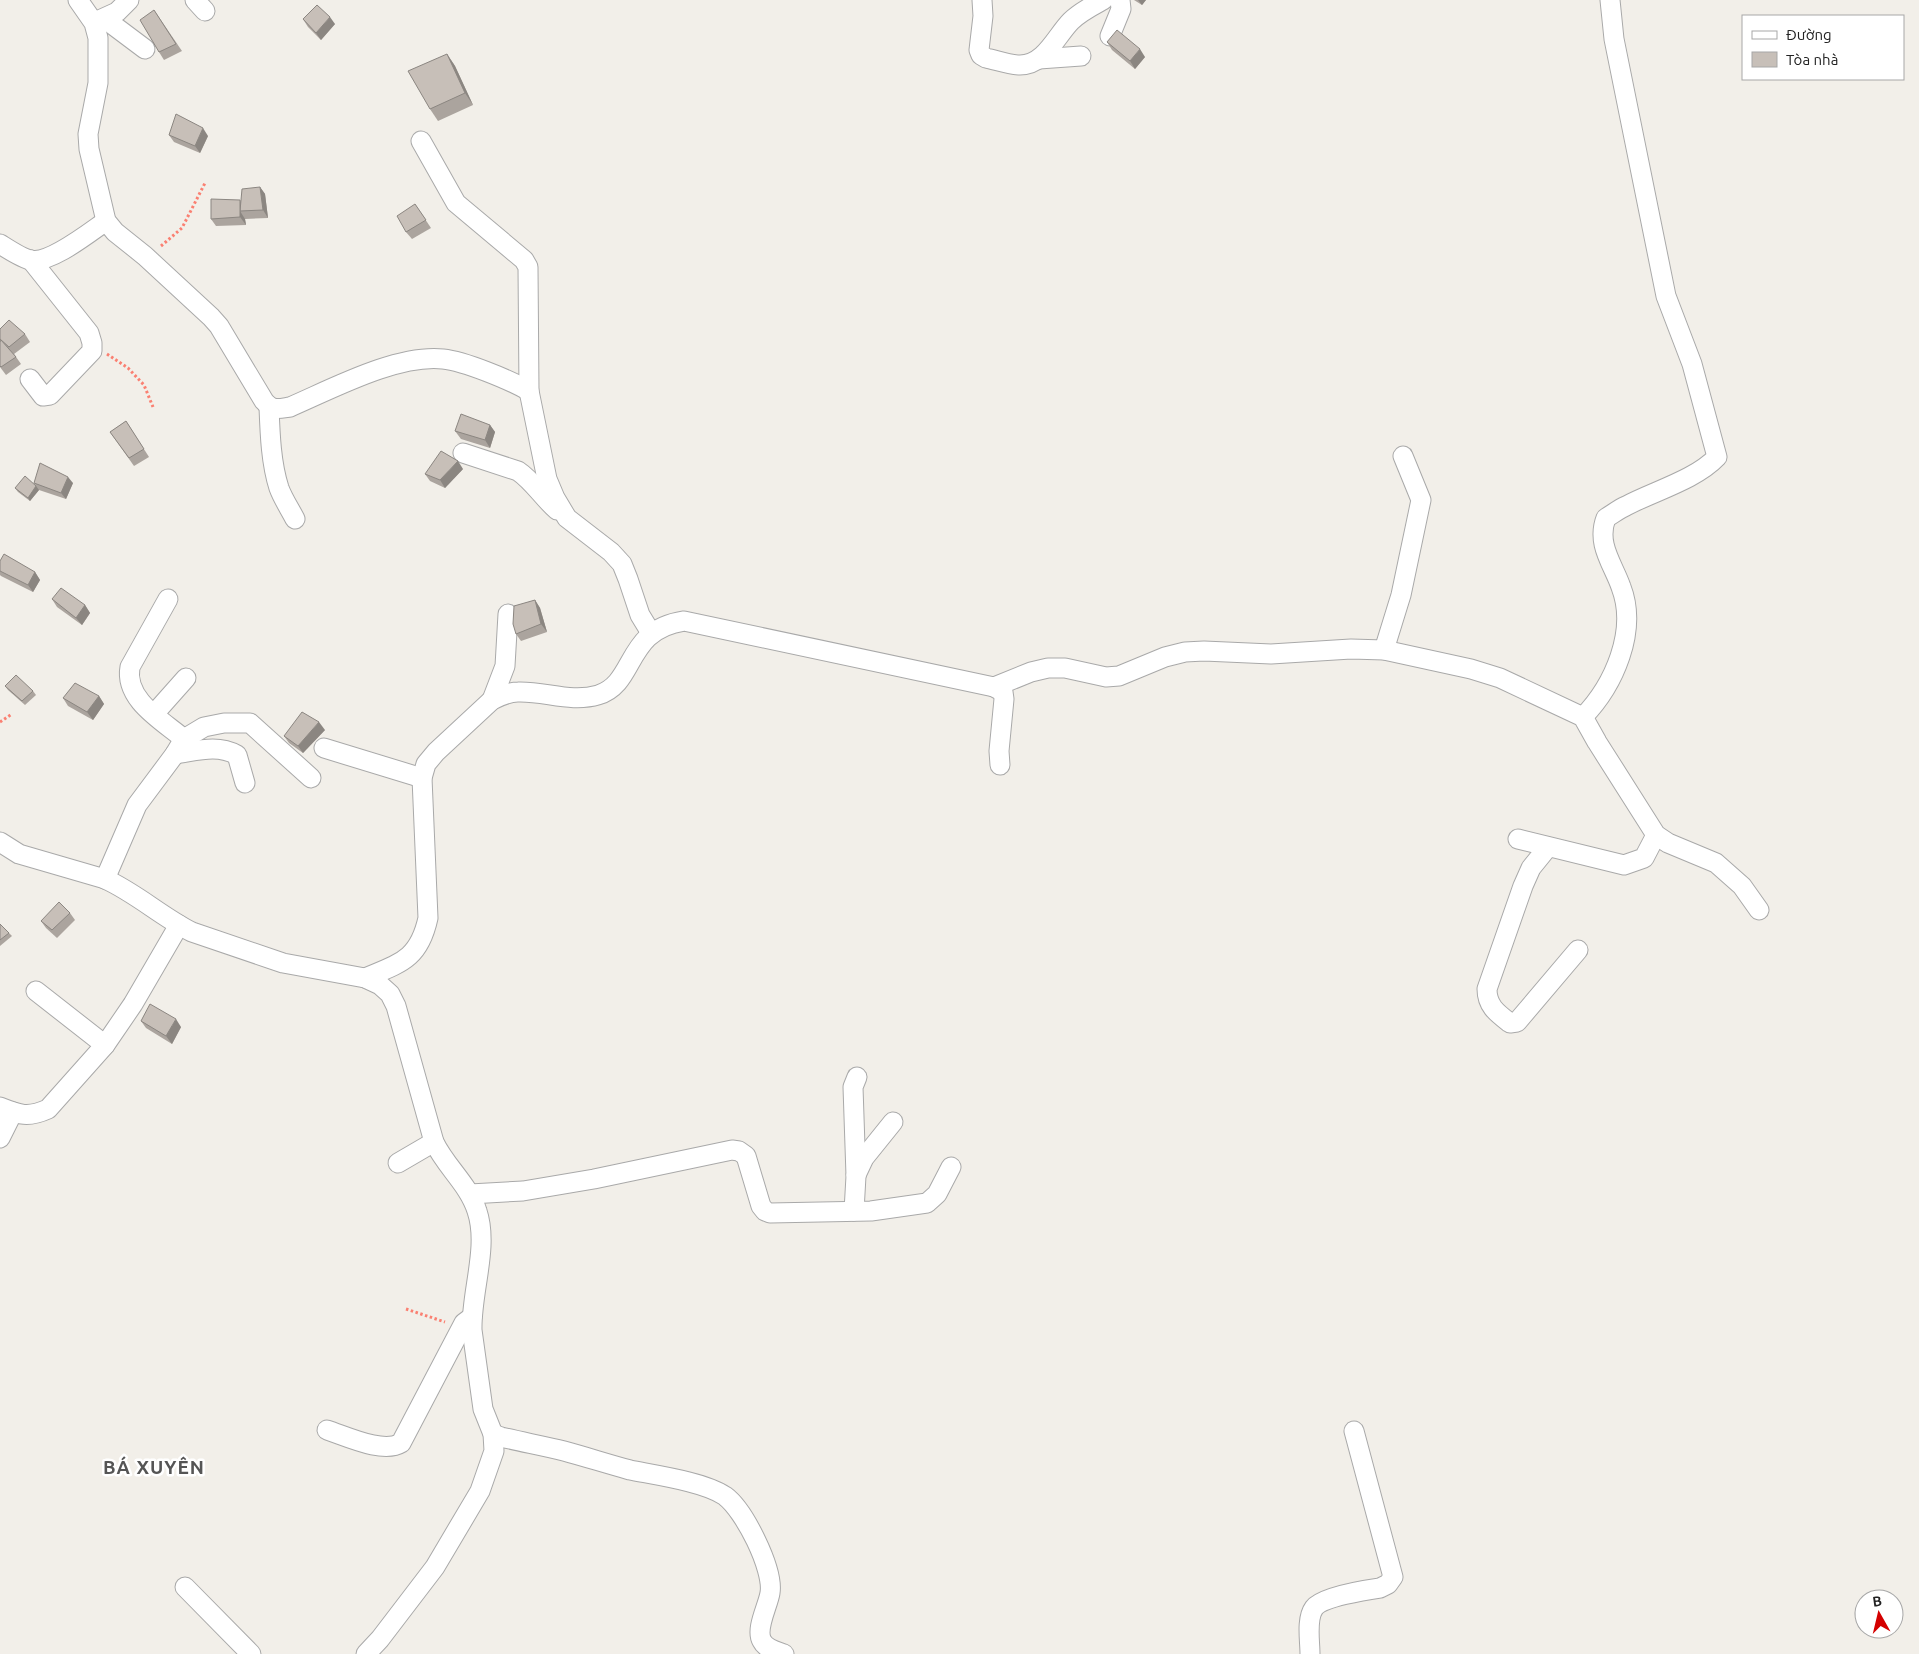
<svg xmlns="http://www.w3.org/2000/svg" width="1919" height="1654" font-family="Ubuntu,sans-serif">
<style>
.lines{fill:none;stroke-linecap:round;stroke-linejoin:round}
.minor-casing{stroke:#a9a9a9;stroke-width:21}
.path{stroke:#fa8072;stroke-width:3;stroke-dasharray:2.5 2.5;stroke-linecap:butt}
.minor{stroke:#fff;stroke-width:19}
.wall{fill:#aba49e}
.shaded-wall{fill:#8b8681}
.building{fill:#c7bfb8;stroke:#8b8681}
.labels{text-anchor:middle;dominant-baseline:central;stroke-width:5;stroke-linejoin:round;paint-order:stroke}
.district-label{font-size:19px;font-weight:bold;letter-spacing:1px;fill:#555;stroke:#fff}
</style>
<rect width="100%" height="100%" fill="#f2efe9"/>
<g class="lines">
<!-- minor casing -->
<g class="minor-casing">
<g id="minor">
<path d="M78,0l16,23 4,15v45l-10,51 1,15 17,72 9,11 30,24 66,61 8,9 45,75c9,10 13,8 26,6 42,-18 107,-53 153,-48 21,2 67,21 86,32"/>
<polyline points="195,0 205,11"/>
<path d="M982,0l1,16 -4,34 2,5 5,3c10,2 23,7 34,7 25,0 36,-29 51,-44 9,-9 21,-15 32,-21"/>
<polyline points="105,19 145,49"/>
<polyline points="95,22 117,12 129,0"/>
<polyline points="1110,36 1121,9 1120,0"/>
<polyline points="1039,59 1081,56"/>
<polyline points="421,141 456,203 524,260 528,267 529,391 547,479 555,498 567,518 611,552 622,564 628,579 640,615 651,633"/>
<path d="M0,244c8,5 23,15 31,16 19,4 59,-28 75,-39"/>
<polyline points="30,379 43,396 50,395 92,351 92,343 89,333 31,260"/>
<path d="M269,407c1,27 2,56 10,81 4,11 11,21 16,31"/>
<path d="M463,453l55,18c15,10 25,27 39,39"/>
<path d="M168,599l-38,68c-6,33 33,54 54,72"/>
<polyline points="1384,650 1401,595 1421,500 1403,456"/>
<polyline points="994,687 1003,692 1004,699 999,751 1000,765"/>
<polyline points="492,700 505,666 508,614"/>
<polyline points="154,714 186,678"/>
<path d="M1583,717c31,-32 55,-86 38,-130 -8,-23 -25,-43 -15,-69 7,-4 13,-9 20,-12 28,-15 69,-26 91,-49l-25,-93 -26,-68 -52,-257 -4,-39"/>
<polyline points="324,748 422,778"/>
<path d="M175,754c22,-3 42,-10 62,1l8,28"/>
<polyline points="1518,839 1624,865 1644,858 1656,835"/>
<path d="M0,842l19,12 86,25c31,14 57,38 87,53l91,31 82,15 15,7 10,9 6,12 38,136c12,25 35,43 43,69 12,36 -6,81 -5,119l11,79 10,25 1,17 -14,40 -45,76 -55,72 -14,15"/>
<path d="M1548,847l-17,21 -8,18 -36,103c0,17 10,24 23,34l7,-1 61,-72"/>
<polyline points="105,879 137,805 175,754 184,739 204,727 224,723 250,723 311,778"/>
<path d="M365,978c36,-15 54,-19 63,-60l-6,-140 4,-14 10,-12 56,-52c8,-4 17,-8 26,-8 27,-1 53,11 80,3 39,-12 26,-65 86,-74l310,66 37,-15 17,-4h17l41,9 13,-1 46,-19 20,-5 19,-1 67,3 80,-5 33,1 87,19 29,9 83,39 14,25 59,93 12,8 48,20 26,23 17,24"/>
<polyline points="36,991 105,1045"/>
<path d="M0,1107c20,8 28,11 48,2l57,-64 28,-41 46,-79"/>
<polyline points="0,1138 13,1112"/>
<polyline points="398,1163 434,1142"/>
<polyline points="856,1175 864,1158 893,1122"/>
<polyline points="470,1194 523,1191 594,1179 732,1150 739,1151 746,1156 761,1206 765,1211 770,1213 871,1211 927,1203 937,1194 951,1167"/>
<polyline points="854,1211 856,1176 853,1087 857,1077"/>
<path d="M327,1430c19,6 56,24 74,13l63,-120 8,-6"/>
<path d="M493,1434l8,3c21,5 43,9 63,14 22,6 44,13 66,19 25,5 75,12 95,26 19,14 49,73 45,97 -2,13 -15,36 -8,48 4,8 14,10 22,13"/>
<polyline points="185,1587 251,1654"/>
<path d="M1310,1654c0,-13 -4,-35 4,-46 8,-11 52,-18 66,-20l8,-4 5,-7 -39,-146"/>
</g>
</g>
<!-- path -->
<g class="path">
<polyline points="161,246 182,228 205,183"/>
<polyline points="107,354 128,368 144,385 153,407"/>
<polyline points="0,722 12,714"/>
<polyline points="406,1309 445,1322"/>
</g>
<!-- minor -->
<use href="#minor" class="minor"/>
</g>
<!-- wall -->
<g class="wall">
<polygon points="1134,0 1146,0 1142,5"/>
<polygon points="154,10 182,51 164,60 159,52"/>
<polygon points="303,19 335,24 321,40 308,27"/>
<polygon points="1107,42 1145,57 1135,69 1112,50"/>
<polygon points="447,54 455,66 473,105 438,121 430,109"/>
<polygon points="169,135 208,136 200,153 174,142"/>
<polygon points="260,187 265,194 268,218 245,219 246,225 216,226 211,219 240,200 241,202"/>
<polygon points="415,204 431,228 412,239 406,232"/>
<polygon points="0,329 25,334 30,342 14,354 21,364 6,375 0,367"/>
<polygon points="126,421 149,457 134,466 110,432"/>
<polygon points="490,425 495,432 490,448 461,439 455,431"/>
<polygon points="463,469 445,488 430,481 425,474"/>
<polygon points="34,483 73,483 66,499 39,490 30,501 18,492 15,488 36,486"/>
<polygon points="0,561 35,572 40,580 33,592 1,576 0,575"/>
<polygon points="52,599 85,605 90,613 82,625 57,607"/>
<polygon points="535,600 540,608 547,632 521,641 516,634"/>
<polygon points="5,686 33,691 36,695 25,705 8,690"/>
<polygon points="99,696 104,704 93,720 68,706 63,698"/>
<polygon points="325,730 303,753 289,743 284,736"/>
<polygon points="70,913 75,920 57,938 46,928 41,921"/>
<polygon points="0,924 12,936 0,946"/>
<polygon points="141,1021 181,1027 172,1044 146,1028"/>
</g>
<!-- shaded-wall -->
<g class="shaded-wall">
<polygon points="1138,0 1146,0 1142,5"/>
<polygon points="330,17 335,24 321,40 316,33"/>
<polygon points="1140,49 1145,57 1135,69 1130,61"/>
<polygon points="447,54 455,66 473,105 465,93"/>
<polygon points="203,128 208,136 200,153 195,146"/>
<polygon points="260,187 265,194 268,218 263,210"/>
<polygon points="240,211 245,219 246,225 240,217"/>
<polygon points="490,425 495,432 490,448 485,440"/>
<polygon points="458,461 463,469 445,488 440,480"/>
<polygon points="68,477 73,483 66,499 61,493"/>
<polygon points="36,486 39,490 30,501 28,498"/>
<polygon points="35,572 40,580 33,592 28,585"/>
<polygon points="535,600 540,608 547,632 541,624"/>
<polygon points="85,605 90,613 82,625 76,618"/>
<polygon points="99,696 104,704 93,720 87,712"/>
<polygon points="319,722 325,730 303,753 298,746"/>
<polygon points="176,1019 181,1027 172,1044 166,1036"/>
</g>
<!-- building -->
<g class="building">
<polygon points="317,5 330,17 316,33 303,19"/>
<polygon points="154,10 176,44 159,52 140,20"/>
<polygon points="1117,30 1140,49 1130,61 1107,42"/>
<polygon points="447,54 465,93 430,109 408,71"/>
<polygon points="176,114 203,128 195,146 169,135"/>
<polygon points="260,187 263,210 240,211 242,189"/>
<polygon points="211,199 240,200 240,217 211,219"/>
<polygon points="415,204 426,220 406,232 397,216"/>
<polygon points="9,320 25,334 9,347 0,339 0,329"/>
<polygon points="1,340 16,357 1,367 0,366 0,342"/>
<polygon points="461,414 490,425 485,440 455,431"/>
<polygon points="126,421 144,449 129,458 110,432"/>
<polygon points="441,451 458,461 440,480 425,474"/>
<polygon points="40,463 68,477 61,493 34,483"/>
<polygon points="25,476 36,486 28,498 15,488"/>
<polygon points="4,554 35,572 28,585 0,571 0,561"/>
<polygon points="61,588 85,605 76,618 52,599"/>
<polygon points="535,600 541,624 516,634 513,624 514,606"/>
<polygon points="16,675 33,691 22,701 5,686"/>
<polygon points="75,683 99,696 87,712 63,698"/>
<polygon points="302,712 319,722 298,746 284,736"/>
<polygon points="59,902 70,913 52,930 41,921"/>
<polygon points="0,924 9,933 0,940"/>
<polygon points="150,1004 176,1019 166,1036 141,1021"/>
</g>
<g class="labels">
<!-- district labels -->
<g class="district-label">
<text x="154" y="1467">BÁ XUYÊN</text>
</g>
</g>
<!-- legend -->
<rect x="1742" y="15" width="162" height="65" fill="#ffffff" stroke="#a7a7a7"/>
<rect x="1752" y="31" width="25" height="8" fill="#ffffff" stroke="#a7a7a7"/>
<text x="1786" y="40" font-size="15" fill="#222222">Đường</text>
<rect x="1752" y="52" width="25" height="15" fill="#c7bfb8" stroke="#a7a7a7"/>
<text x="1786" y="65" font-size="15" fill="#222222">Tòa nhà</text>
<!-- north arrow -->
<g transform="translate(1879 1614) rotate(352)"><circle r="24" fill="#ffffff" stroke="#a7a7a7"/>
<path d="M0-4L9 19L0 12L-9 19Z" fill="#d40000"/>
<text y="-8" font-size="14" font-weight="bold" text-anchor="middle" fill="#222222">B</text>
</g>
</svg>
